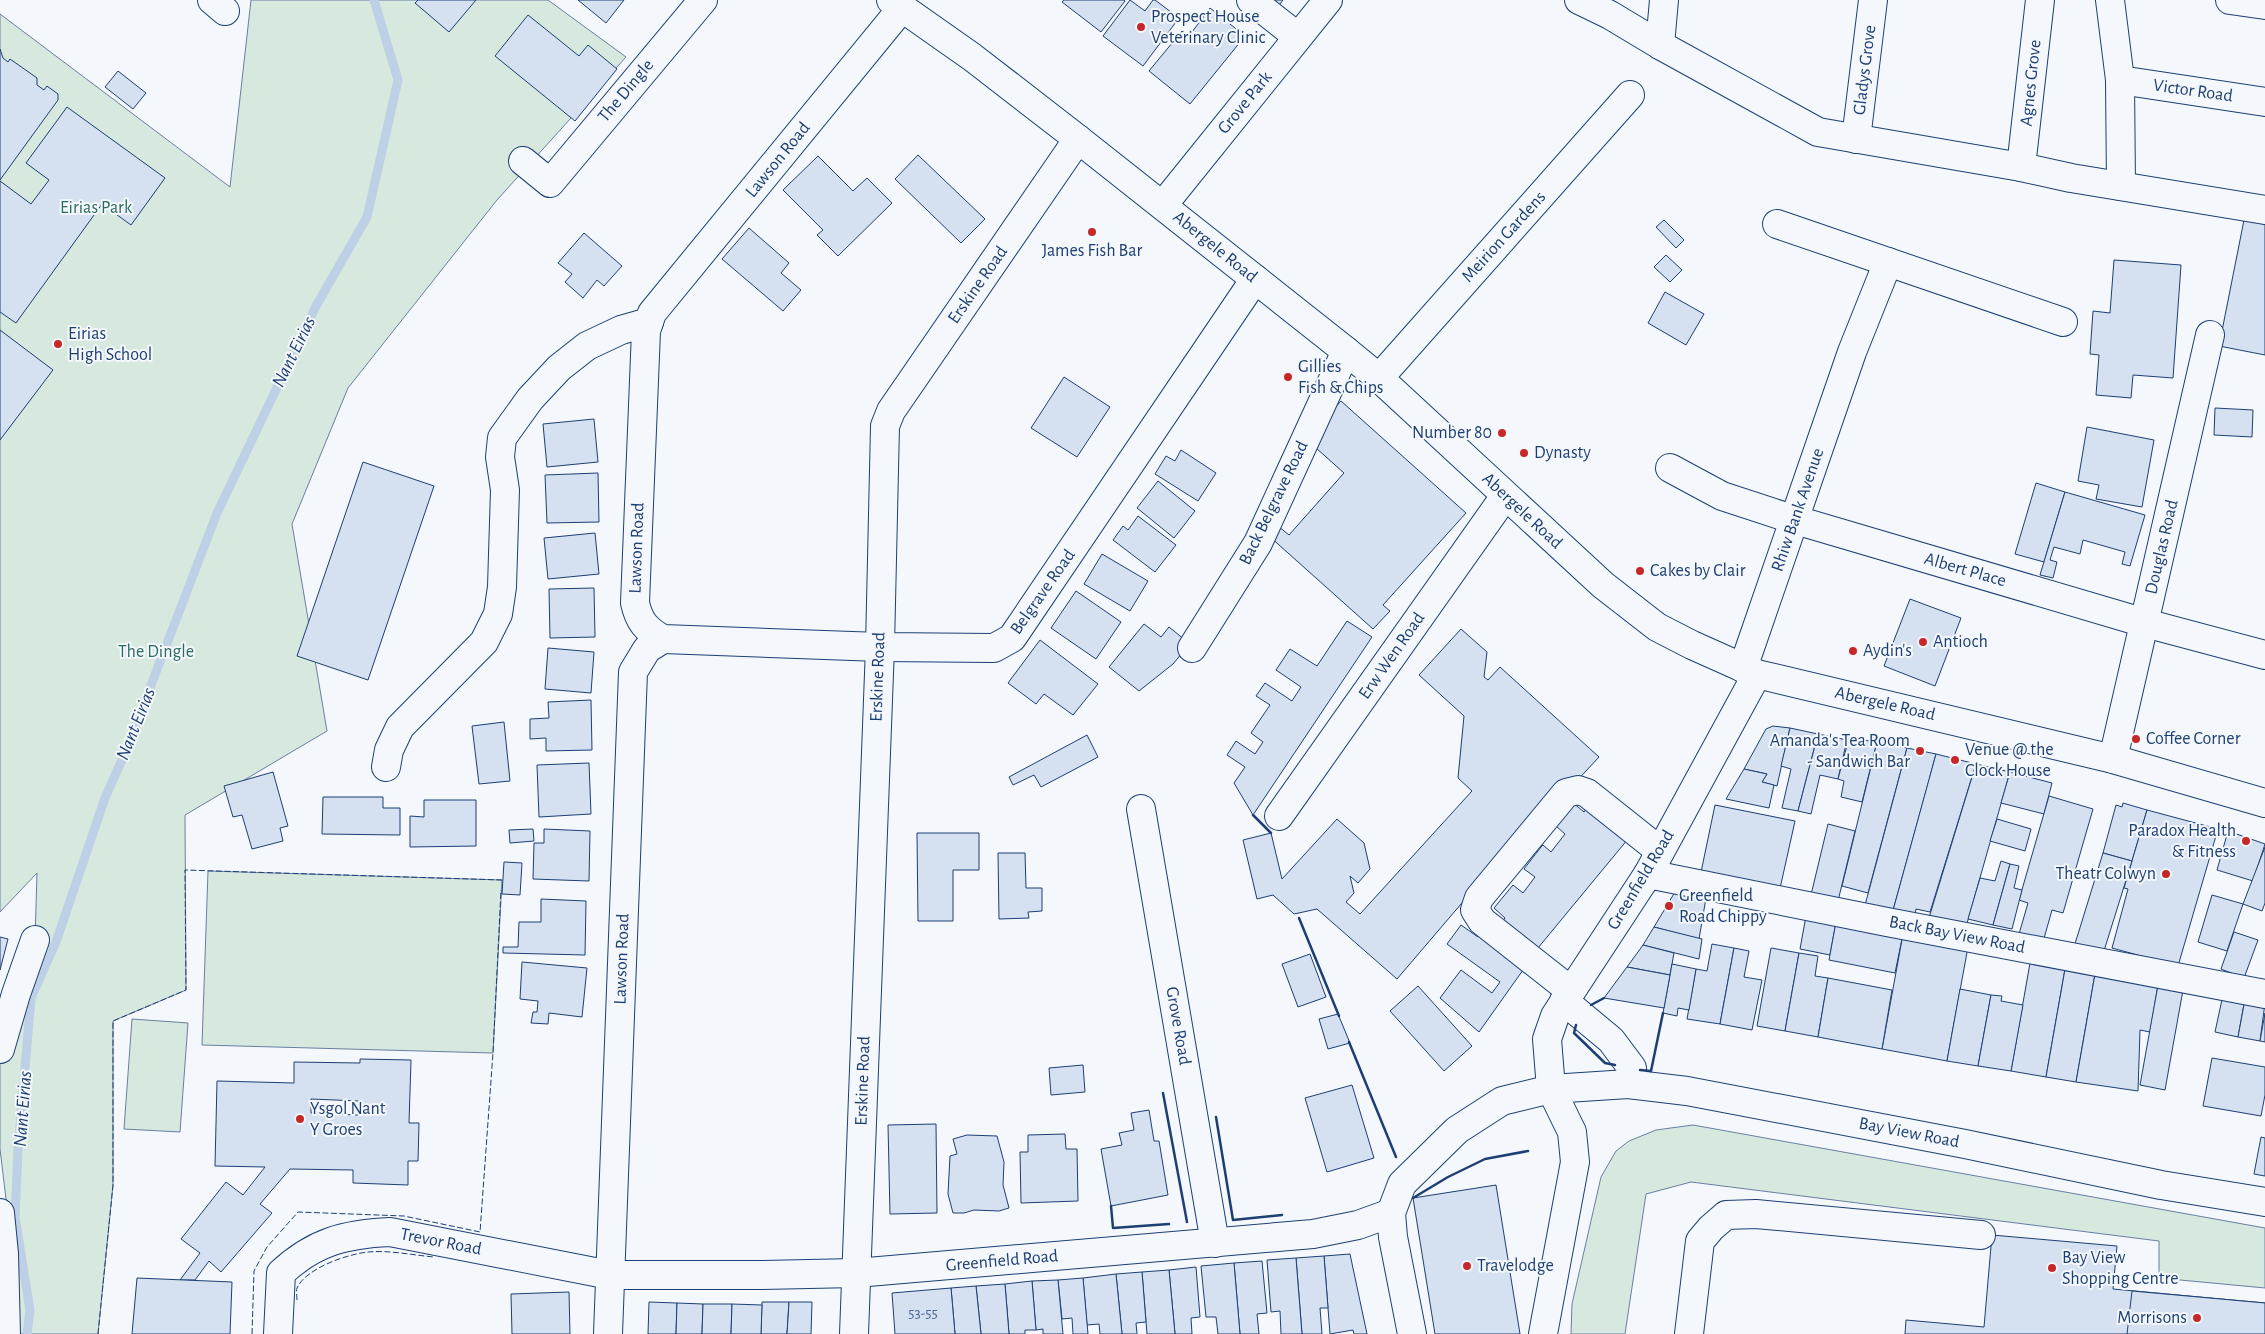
<svg xmlns="http://www.w3.org/2000/svg" width="2265" height="1334" font-family="'Alegreya Sans',sans-serif">
<style>
.green{fill:#d7e8df;stroke:#687fa3}
.lines{fill:none;stroke-linecap:round;stroke-linejoin:round}
.stream{stroke:#bed0e5;stroke-width:9}
.building{fill:#d5e0f0;stroke:#1d3f73;fill-rule:evenodd}
.minor-casing{stroke:#1d3f73;stroke-width:30}
.major-casing{stroke:#1d3f73;stroke-width:30}
.minor{stroke:#f4f7fb;stroke-width:28}
.major{stroke:#f4f7fb;stroke-width:28}
.fence{stroke:#1d3f73;stroke-width:1;stroke-dasharray:6 2.5;stroke-linecap:butt}
.wall{stroke:#1d3f73;stroke-width:2.5}
.poi-dot{fill:#c62828;stroke:#f4f7fb;stroke-width:2}
.labels{text-anchor:middle;dominant-baseline:central;stroke-width:4;stroke-linejoin:round;paint-order:stroke}
.number-label{font-size:15px;fill:#4b6792}
.poi-label{font-size:18px;fill:#1d3f73;stroke:#f4f7fb;text-anchor:start}
.street-label{font-size:18px;fill:#1d3f73;stroke:#f4f7fb}
.park-label{font-size:18px;fill:#2c6c60;stroke:#f4f7fb}
.water-label{font-size:19px;font-style:italic;fill:#1d3f73;stroke:#f4f7fb}
</style>
<rect width="100%" height="100%" fill="#f4f7fb"/>
<!-- green -->
<g class="green">
<polygon points="251,0 548,0 626,57 497,200 348,388 292,524 327,731 185,815 186,990 113,1021 113,1185 98,1334 6,1334 3,1241 15,1217 6,1199 0,1149 0,1060 35,940 37,873 0,912 0,14 230,187"/>
<polygon points="208,871 502,880 493,1053 202,1045"/>
<polygon points="132,1019 188,1023 180,1132 124,1129"/>
<polygon points="1693,1125 2265,1228 2265,1288 2159,1278 2159,1241 1691,1182 1646,1194 1625,1334 1571,1334 1572,1304 1601,1177 1616,1151 1629,1141 1656,1130"/>
</g>
<g class="lines">
<!-- stream -->
<polyline class="stream" points="27,1334 30,1310 15,1217 18,1149 31,998 56,942 105,798 125,753 217,513 316,306 367,217 398,80 374,0"/>
</g>
<!-- building -->
<g class="building">
<polygon points="418,0 476,0 449,32 415,3"/>
<polygon points="578,0 624,0 606,23"/>
<polygon points="1064,0 1124,0 1125,1 1101,32 1062,2"/>
<polygon points="1130,0 1145,11 1153,0 1155,0 1179,18 1143,66 1103,36"/>
<polygon points="1259,0 1283,0 1274,12"/>
<polygon points="1210,8 1245,36 1190,104 1149,71 1182,31 1189,36"/>
<polygon points="528,15 579,56 588,45 617,69 575,121 495,56"/>
<polygon points="0,49 3,58 8,62 10,59 37,78 37,85 44,90 47,86 58,94 58,100 0,180"/>
<polygon points="118,71 146,93 133,109 105,87"/>
<polygon points="67,107 165,178 131,225 102,204 16,323 0,312 0,181 31,204 49,180 26,163"/>
<polygon points="918,155 985,219 961,243 895,179"/>
<polygon points="818,156 853,191 867,178 892,203 838,256 817,235 823,230 783,190"/>
<polygon points="1664,220 1684,240 1676,248 1656,227"/>
<polygon points="2244,220 2265,224 2265,355 2219,346"/>
<polygon points="749,228 789,263 781,273 801,290 783,311 722,259"/>
<polygon points="584,233 622,266 604,286 597,280 583,298 565,282 572,274 558,263"/>
<polygon points="1666,255 1682,270 1670,282 1654,267"/>
<polygon points="2114,260 2181,265 2173,378 2133,375 2131,398 2096,395 2099,355 2090,354 2093,311 2110,313"/>
<polygon points="1665,292 1704,314 1686,345 1648,323"/>
<polygon points="0,330 53,370 0,440"/>
<polygon points="1064,377 1110,407 1077,457 1031,428"/>
<polygon points="1341,401 1466,513 1383,605 1390,611 1373,629 1269,536 1278,526 1289,535 1344,473 1306,439"/>
<polygon points="2215,408 2253,410 2252,437 2214,435"/>
<polygon points="594,419 598,462 547,467 543,424"/>
<polygon points="2087,427 2154,440 2142,507 2096,499 2099,485 2078,481"/>
<polygon points="1181,450 1216,473 1198,501 1155,474 1166,456 1175,461"/>
<polygon points="363,462 434,486 368,680 297,656"/>
<polygon points="598,473 599,522 547,523 545,475"/>
<polygon points="1158,481 1195,511 1174,538 1137,508"/>
<polygon points="2036,483 2065,492 2044,562 2015,554"/>
<polygon points="2065,492 2145,515 2130,566 2122,564 2125,552 2083,540 2080,554 2054,547 2050,560 2057,562 2053,578 2040,575"/>
<polygon points="1138,516 1176,545 1155,572 1113,540 1123,526 1128,530"/>
<polygon points="595,533 599,574 548,579 544,538"/>
<polygon points="1102,554 1148,581 1130,611 1084,584"/>
<polygon points="594,588 595,637 550,638 549,589"/>
<polygon points="1076,591 1121,622 1096,659 1051,628"/>
<polygon points="1910,599 1961,618 1935,686 1884,666"/>
<polygon points="1347,621 1372,637 1253,815 1234,783 1245,767 1227,755 1236,741 1255,754 1263,742 1251,733 1270,705 1256,696 1265,683 1292,701 1301,687 1276,670 1290,649 1317,666"/>
<polygon points="1144,624 1161,637 1169,627 1185,640 1183,652 1173,664 1139,691 1109,667"/>
<polygon points="1461,629 1487,652 1484,677 1488,680 1500,667 1599,757 1573,785 1567,780 1397,979 1317,909 1294,914 1273,895 1257,899 1243,840 1271,833 1282,879 1337,819 1364,843 1370,869 1358,883 1350,876 1354,893 1346,902 1360,914 1472,791 1458,778 1464,716 1419,675"/>
<polygon points="1040,640 1098,684 1073,715 1044,694 1036,704 1008,683"/>
<polygon points="548,648 594,652 591,693 545,689"/>
<polygon points="591,700 592,750 546,751 546,738 530,739 530,719 549,718 548,702"/>
<polygon points="504,722 510,781 479,784 472,726"/>
<polygon points="1773,726 1790,728 1777,786 1762,782 1767,774 1744,769 1766,729"/>
<polygon points="1790,728 1818,734 1798,811 1782,808 1791,769 1781,766"/>
<polygon points="1818,734 1847,740 1838,779 1820,775 1811,814 1798,811"/>
<polygon points="1087,735 1098,757 1041,787 1034,775 1013,785 1009,777"/>
<polygon points="1849,738 1877,742 1862,802 1841,797 1844,781 1838,779"/>
<polygon points="1877,742 1907,748 1868,893 1842,886"/>
<polygon points="1907,748 1936,754 1928,784 1892,914 1864,909"/>
<polygon points="1936,754 1976,764 1930,912 1916,909 1914,918 1892,914"/>
<polygon points="589,763 591,814 539,817 537,765"/>
<polygon points="1976,764 2010,772 1966,927 1928,921"/>
<polygon points="1744,769 1767,774 1762,782 1774,785 1769,808 1726,799"/>
<polygon points="273,772 288,826 280,828 283,841 252,849 242,815 233,817 224,786"/>
<polygon points="2010,772 2052,783 2044,814 2001,803"/>
<polygon points="2049,796 2093,809 2063,913 2052,910 2043,942 2019,934 2028,903 2019,900"/>
<polygon points="323,797 383,797 383,808 400,808 400,835 322,834"/>
<polygon points="424,800 476,800 476,846 410,847 410,816 424,817"/>
<polygon points="1572,802 1584,812 1591,802 1628,839 1533,954 1500,926 1505,918 1494,908 1513,885 1523,893 1535,877 1524,869 1541,847 1543,845 1551,852 1565,834 1556,826"/>
<polygon points="2123,803 2147,810 2132,861 2103,853 2116,805 2122,807"/>
<polygon points="1715,805 1795,821 1779,893 1700,877"/>
<polygon points="2147,810 2218,829 2178,966 2112,948 2128,889 2124,888"/>
<polygon points="1997,819 2031,829 2025,851 1990,841"/>
<polygon points="1828,824 1855,831 1837,905 1810,899"/>
<polygon points="533,829 534,841 510,843 509,830"/>
<polygon points="544,829 590,831 589,881 533,879 534,843 544,843"/>
<polygon points="2228,831 2265,844 2253,881 2217,870"/>
<polygon points="917,833 979,833 979,870 953,870 953,921 918,921"/>
<polygon points="2265,847 2265,903 2262,911 2243,904"/>
<polygon points="998,853 1025,853 1026,888 1042,888 1042,911 1028,912 1029,918 999,919"/>
<polygon points="2103,853 2132,861 2103,954 2074,947"/>
<polygon points="2001,861 2010,864 1993,925 1968,919 1980,878 1995,881"/>
<polygon points="504,862 522,863 520,895 502,894"/>
<polygon points="2010,864 2019,866 2014,888 2022,890 2012,929 1993,925"/>
<polygon points="1675,892 1706,898 1699,939 1654,927"/>
<polygon points="2212,895 2243,904 2227,951 2198,942"/>
<polygon points="541,899 586,901 585,955 503,953 503,947 518,947 519,922 541,922"/>
<polygon points="1806,916 1836,922 1830,955 1800,949"/>
<polygon points="1836,922 1903,934 1895,973 1829,960"/>
<polygon points="1461,925 1478,937 1486,929 1528,963 1479,1032 1440,998 1461,970 1492,993 1500,982 1447,944"/>
<polygon points="1654,927 1702,939 1699,959 1643,945"/>
<polygon points="2234,932 2258,940 2244,978 2221,969"/>
<polygon points="1903,934 1968,947 1947,1061 1882,1049"/>
<polygon points="0,937 8,939 0,970"/>
<polygon points="1712,944 1734,948 1720,1024 1687,1019 1696,969 1707,971"/>
<polygon points="1643,945 1674,953 1670,975 1627,967"/>
<polygon points="1734,948 1749,951 1744,977 1762,980 1752,1030 1720,1024"/>
<polygon points="1771,948 1799,953 1785,1031 1757,1026"/>
<polygon points="1799,953 1818,956 1815,976 1828,978 1818,1037 1785,1031"/>
<polygon points="1310,954 1326,997 1298,1007 1282,964"/>
<polygon points="522,962 587,968 582,1017 549,1013 548,1024 531,1023 533,1012 537,1012 538,1001 520,999"/>
<polygon points="2030,963 2065,969 2046,1077 2011,1071"/>
<polygon points="1672,964 1696,969 1689,1010 1678,1008 1677,1016 1663,1013"/>
<polygon points="1627,967 1670,975 1664,1008 1604,998"/>
<polygon points="2065,969 2095,974 2076,1082 2046,1077"/>
<polygon points="2095,974 2158,985 2150,1032 2140,1030 2138,1091 2076,1082"/>
<polygon points="1828,978 1892,990 1882,1049 1818,1037"/>
<polygon points="2158,985 2183,990 2165,1090 2140,1085"/>
<polygon points="1418,986 1472,1046 1444,1071 1390,1011"/>
<polygon points="1960,989 1991,995 1978,1066 1947,1061"/>
<polygon points="1991,995 2002,996 2001,1001 2023,1005 2011,1071 1978,1066"/>
<polygon points="2223,995 2245,999 2238,1037 2215,1032"/>
<polygon points="2245,999 2265,1003 2260,1041 2238,1037"/>
<polygon points="2265,1013 2265,1042 2260,1041"/>
<polygon points="1338,1014 1350,1043 1328,1049 1319,1019"/>
<polygon points="2212,1058 2265,1067 2265,1095 2261,1116 2203,1106"/>
<path d="M360,1059l51,1 -2,63h10l-1,38h-10v24l-55,-2v-13l-63,-1 -30,35 12,9 -51,59 -12,-11 -14,19h-15l20,-27 -19,-14 45,-57 17,13 22,-28 -50,-1 2,-85 77,2v-21l66,1zM311,1099l48,2 -1,14 -47,-2z"/>
<polygon points="1083,1065 1085,1092 1051,1095 1049,1068"/>
<polygon points="1352,1085 1374,1158 1327,1172 1305,1098"/>
<polygon points="1149,1110 1154,1141 1159,1141 1168,1195 1111,1206 1101,1149 1122,1145 1119,1133 1134,1130 1131,1113"/>
<polygon points="936,1124 937,1213 890,1214 888,1125"/>
<polygon points="1065,1134 1066,1149 1077,1149 1078,1201 1021,1203 1020,1152 1028,1152 1028,1135"/>
<polygon points="967,1135 997,1136 1004,1162 1003,1185 1009,1208 999,1211 974,1210 964,1213 953,1213 948,1194 950,1156 957,1154 953,1139"/>
<polygon points="2261,1137 2265,1138 2265,1176 2254,1174"/>
<polygon points="1496,1185 1520,1334 1435,1334 1413,1198"/>
<polygon points="1992,1235 2117,1246 2113,1289 2265,1303 2265,1334 1905,1334 1906,1320 1984,1327"/>
<polygon points="1350,1254 1367,1334 1354,1334 1353,1330 1330,1334 1324,1256"/>
<polygon points="1324,1256 1328,1308 1320,1308 1322,1334 1302,1334 1296,1258"/>
<polygon points="1296,1258 1302,1334 1281,1334 1280,1311 1271,1312 1267,1260"/>
<polygon points="1262,1261 1267,1313 1257,1314 1259,1334 1240,1334 1234,1263"/>
<polygon points="1234,1263 1240,1334 1218,1334 1216,1317 1206,1317 1201,1266"/>
<polygon points="1196,1267 1200,1317 1191,1318 1192,1334 1175,1334 1169,1270"/>
<polygon points="1169,1270 1175,1334 1147,1334 1142,1272"/>
<polygon points="1142,1272 1146,1322 1136,1323 1137,1334 1122,1334 1116,1274"/>
<polygon points="1116,1274 1122,1334 1100,1334 1099,1324 1087,1325 1083,1278"/>
<polygon points="137,1278 232,1282 230,1334 132,1334"/>
<polygon points="1083,1278 1088,1334 1073,1334 1072,1318 1062,1319 1058,1280"/>
<polygon points="1058,1280 1063,1334 1043,1334 1043,1329 1036,1330 1032,1281"/>
<polygon points="1032,1281 1036,1330 1025,1330 1025,1334 1009,1334 1005,1284"/>
<polygon points="1005,1284 1009,1334 981,1334 976,1286"/>
<polygon points="976,1286 981,1334 955,1334 951,1288"/>
<polygon points="951,1288 955,1334 895,1334 892,1293"/>
<polygon points="2132,1291 2265,1303 2265,1334 2127,1334"/>
<polygon points="569,1292 570,1334 512,1334 511,1294"/>
<polygon points="649,1302 677,1303 676,1334 648,1334"/>
<polygon points="762,1302 789,1302 787,1334 761,1334"/>
<polygon points="789,1302 812,1302 811,1334 787,1334"/>
<polygon points="677,1303 703,1304 702,1334 676,1334"/>
<polygon points="703,1304 732,1304 731,1334 702,1334"/>
<polygon points="732,1304 762,1305 761,1334 731,1334"/>
</g>
<g class="lines">
<!-- minor casing -->
<g class="minor-casing">
<g id="minor">
<polyline points="212,0 225,11"/>
<polyline points="1251,0 1298,37"/>
<polyline points="1579,0 1610,15 1660,45 1818,132 2021,167 2071,178 2265,210"/>
<polyline points="2110,0 2120,80 2121,186"/>
<polyline points="2230,0 2265,5"/>
<path d="M902,8l-250,305 -6,18 -11,272c4,18 11,27 28,36l217,8 114,1 18,-10 243,-359"/>
<polyline points="1660,45 1664,0"/>
<polyline points="2120,80 2265,102"/>
<polyline points="1856,139 1873,0"/>
<polyline points="523,161 550,183 703,0"/>
<polyline points="2021,167 2040,0"/>
<polyline points="1163,205 1328,0"/>
<polyline points="1777,224 2063,322"/>
<polyline points="1379,378 1630,95"/>
<polyline points="1670,468 1722,496 1789,518 2145,623 2265,655"/>
<polyline points="1192,648 1258,543 1346,351"/>
<polyline points="1743,668 1852,352 1888,262"/>
<polyline points="2113,759 2210,335"/>
<polyline points="386,767 389,750 400,727 484,642 498,614 502,587 505,490 500,457 502,438 530,399 559,368 587,346 621,330 649,322"/>
<polyline points="1141,809 1215,1243"/>
<polyline points="1279,816 1505,496"/>
<polyline points="1648,874 1887,922 2265,994"/>
<polyline points="1571,991 1482,921 1475,910 1479,898 1566,793 1578,790 1587,793 1660,851"/>
<polyline points="1564,1001 1611,1040 1632,1068 1628,1084"/>
<polyline points="0,1049 16,994 35,940"/>
<polyline points="0,1213 4,1254 6,1334"/>
<path d="M278,1334l3,-61c33,-31 64,-39 109,-41l220,43h148l98,-2 457,-39 45,-9 33,-12"/>
<polyline points="608,1334 633,672 647,649 663,639"/>
<polyline points="854,1334 880,647 885,426 891,411 1078,139"/>
<polyline points="1543,1334 1575,1162 1572,1132 1551,1089"/>
<polyline points="1689,1334 1700,1241 1711,1228 1726,1215 1756,1214 1981,1235"/>
</g>
</g>
<!-- major casing -->
<g class="major-casing">
<g id="major">
<polyline points="891,0 972,57 1078,139 1346,351 1379,378 1603,585 1657,627 1692,645 1757,674 2113,759 2265,803"/>
<polyline points="1551,1089 1547,1039 1555,1016 1648,874 1757,674"/>
<polyline points="1412,1334 1393,1237 1391,1213 1402,1184 1457,1130 1502,1101 1551,1089 1628,1084 1687,1091 1965,1144 2161,1185 2265,1202"/>
</g>
</g>
<!-- minor -->
<use href="#minor" class="minor"/>
<!-- major -->
<use href="#major" class="major"/>
<!-- fence -->
<g class="fence">
<path d="M297,1300c0,-3 -1,-9 0,-12 9,-20 51,-34 71,-36 21,-2 44,3 66,5"/>
<polyline points="98,1334 113,1185 113,1021 186,990 185,870 502,880 502,883"/>
<polyline points="252,1334 254,1271 267,1247 298,1212 404,1216 480,1232 493,1053 501,890"/>
</g>
<!-- wall -->
<g class="wall">
<polyline points="1253,815 1271,833"/>
<polyline points="1299,918 1339,1016"/>
<polyline points="1591,1005 1604,998"/>
<polyline points="1576,1025 1574,1033 1605,1063 1615,1065"/>
<polyline points="1349,1042 1396,1157"/>
<polyline points="1640,1070 1651,1071 1663,1013"/>
<polyline points="1163,1093 1187,1222"/>
<polyline points="1216,1117 1233,1220 1282,1215"/>
<polyline points="1413,1198 1448,1177 1485,1159 1528,1151"/>
<polyline points="1111,1206 1113,1228 1169,1224"/>
</g>
</g>
<!-- markers -->
<g class="poi-dot">
<circle cx="1141" cy="27" r="5"/>
<circle cx="1092" cy="232" r="5"/>
<circle cx="58" cy="344" r="5"/>
<circle cx="1288" cy="377" r="5"/>
<circle cx="1502" cy="433" r="5"/>
<circle cx="1524" cy="453" r="5"/>
<circle cx="1640" cy="571" r="5"/>
<circle cx="1923" cy="642" r="5"/>
<circle cx="1853" cy="651" r="5"/>
<circle cx="2136" cy="739" r="5"/>
<circle cx="1920" cy="751" r="5"/>
<circle cx="1955" cy="760" r="5"/>
<circle cx="2246" cy="841" r="5"/>
<circle cx="2166" cy="874" r="5"/>
<circle cx="1669" cy="906" r="5"/>
<circle cx="300" cy="1119" r="5"/>
<circle cx="1467" cy="1266" r="5"/>
<circle cx="2052" cy="1268" r="5"/>
<circle cx="2197" cy="1318" r="5"/>
</g>
<g class="labels">
<!-- number labels -->
<g class="number-label">
<text x="923" y="1313">53-55</text>
</g>
<!-- poi labels -->
<g class="poi-label">
<text x="1151" y="17">Prospect House<tspan x="1151" dy="21">Veterinary Clinic</tspan></text>
<text x="1092" y="251" text-anchor="middle">James Fish Bar</text>
<text x="68" y="334">Eirias<tspan x="68" dy="21">High School</tspan></text>
<text x="1298" y="367">Gillies<tspan x="1298" dy="21">Fish &amp; Chips</tspan></text>
<text x="1492" y="433" text-anchor="end">Number 80</text>
<text x="1534" y="453">Dynasty</text>
<text x="1650" y="571">Cakes by Clair</text>
<text x="1933" y="642">Antioch</text>
<text x="1863" y="651">Aydin's</text>
<text x="2146" y="739">Coffee Corner</text>
<text x="1910" y="741" text-anchor="end">Amanda's Tea Room<tspan x="1910" dy="21">- Sandwich Bar</tspan></text>
<text x="1965" y="750">Venue @ the<tspan x="1965" dy="21">Clock House</tspan></text>
<text x="2236" y="831" text-anchor="end">Paradox Health<tspan x="2236" dy="21">&amp; Fitness</tspan></text>
<text x="2156" y="874" text-anchor="end">Theatr Colwyn</text>
<text x="1679" y="896">Greenfield<tspan x="1679" dy="21">Road Chippy</tspan></text>
<text x="310" y="1109">Ysgol Nant<tspan x="310" dy="21">Y Groes</tspan></text>
<text x="2062" y="1258">Bay View<tspan x="2062" dy="21">Shopping Centre</tspan></text>
<text x="1477" y="1266">Travelodge</text>
<text x="2187" y="1318" text-anchor="end">Morrisons</text>
</g>
<!-- street labels -->
<g class="street-label">
<text transform="translate(1865 70) rotate(-83)">Gladys Grove</text>
<text transform="translate(2031 83) rotate(-84)">Agnes Grove</text>
<text transform="translate(626 91) rotate(-50)">The Dingle</text>
<text transform="translate(2193 91) rotate(8)">Victor Road</text>
<text transform="translate(1245 103) rotate(-51)">Grove Park</text>
<text transform="translate(778 160) rotate(-51)">Lawson Road</text>
<text transform="translate(1504 237) rotate(-48)">Meirion Gardens</text>
<text transform="translate(1215 247) rotate(39)">Abergele Road</text>
<text transform="translate(978 285) rotate(-55)">Erskine Road</text>
<text transform="translate(1274 503) rotate(-64)">Back Belgrave Road</text>
<text transform="translate(1798 510) rotate(-71)">Rhiw Bank Avenue</text>
<text transform="translate(1522 511) rotate(43)">Abergele Road</text>
<text transform="translate(2162 547) rotate(-77)">Douglas Road</text>
<text transform="translate(637 548) rotate(-88)">Lawson Road</text>
<text transform="translate(1965 570) rotate(16)">Albert Place</text>
<text transform="translate(1043 592) rotate(-55)">Belgrave Road</text>
<text transform="translate(1392 656) rotate(-55)">Erw Wen Road</text>
<text transform="translate(878 677) rotate(-88)">Erskine Road</text>
<text transform="translate(1885 704) rotate(13)">Abergele Road</text>
<text transform="translate(1641 880) rotate(-59)">Greenfield Road</text>
<text transform="translate(1957 935) rotate(11)">Back Bay View Road</text>
<text transform="translate(622 959) rotate(-88)">Lawson Road</text>
<text transform="translate(1178 1026) rotate(80)">Grove Road</text>
<text transform="translate(863 1081) rotate(-88)">Erskine Road</text>
<text transform="translate(1909 1133) rotate(11)">Bay View Road</text>
<text transform="translate(441 1242) rotate(11)">Trevor Road</text>
<text transform="translate(1002 1261) rotate(-5)">Greenfield Road</text>
</g>
<!-- park labels -->
<g class="park-label">
<text x="96" y="208">Eirias Park</text>
<text x="156" y="652">The Dingle</text>
</g>
<!-- water labels -->
<g class="water-label">
<text transform="translate(294 352) rotate(-64)">Nant Eirias</text>
<text transform="translate(136 724) rotate(-68)">Nant Eirias</text>
<text transform="translate(23 1109) rotate(-86)">Nant Eirias</text>
</g>
</g>
</svg>
